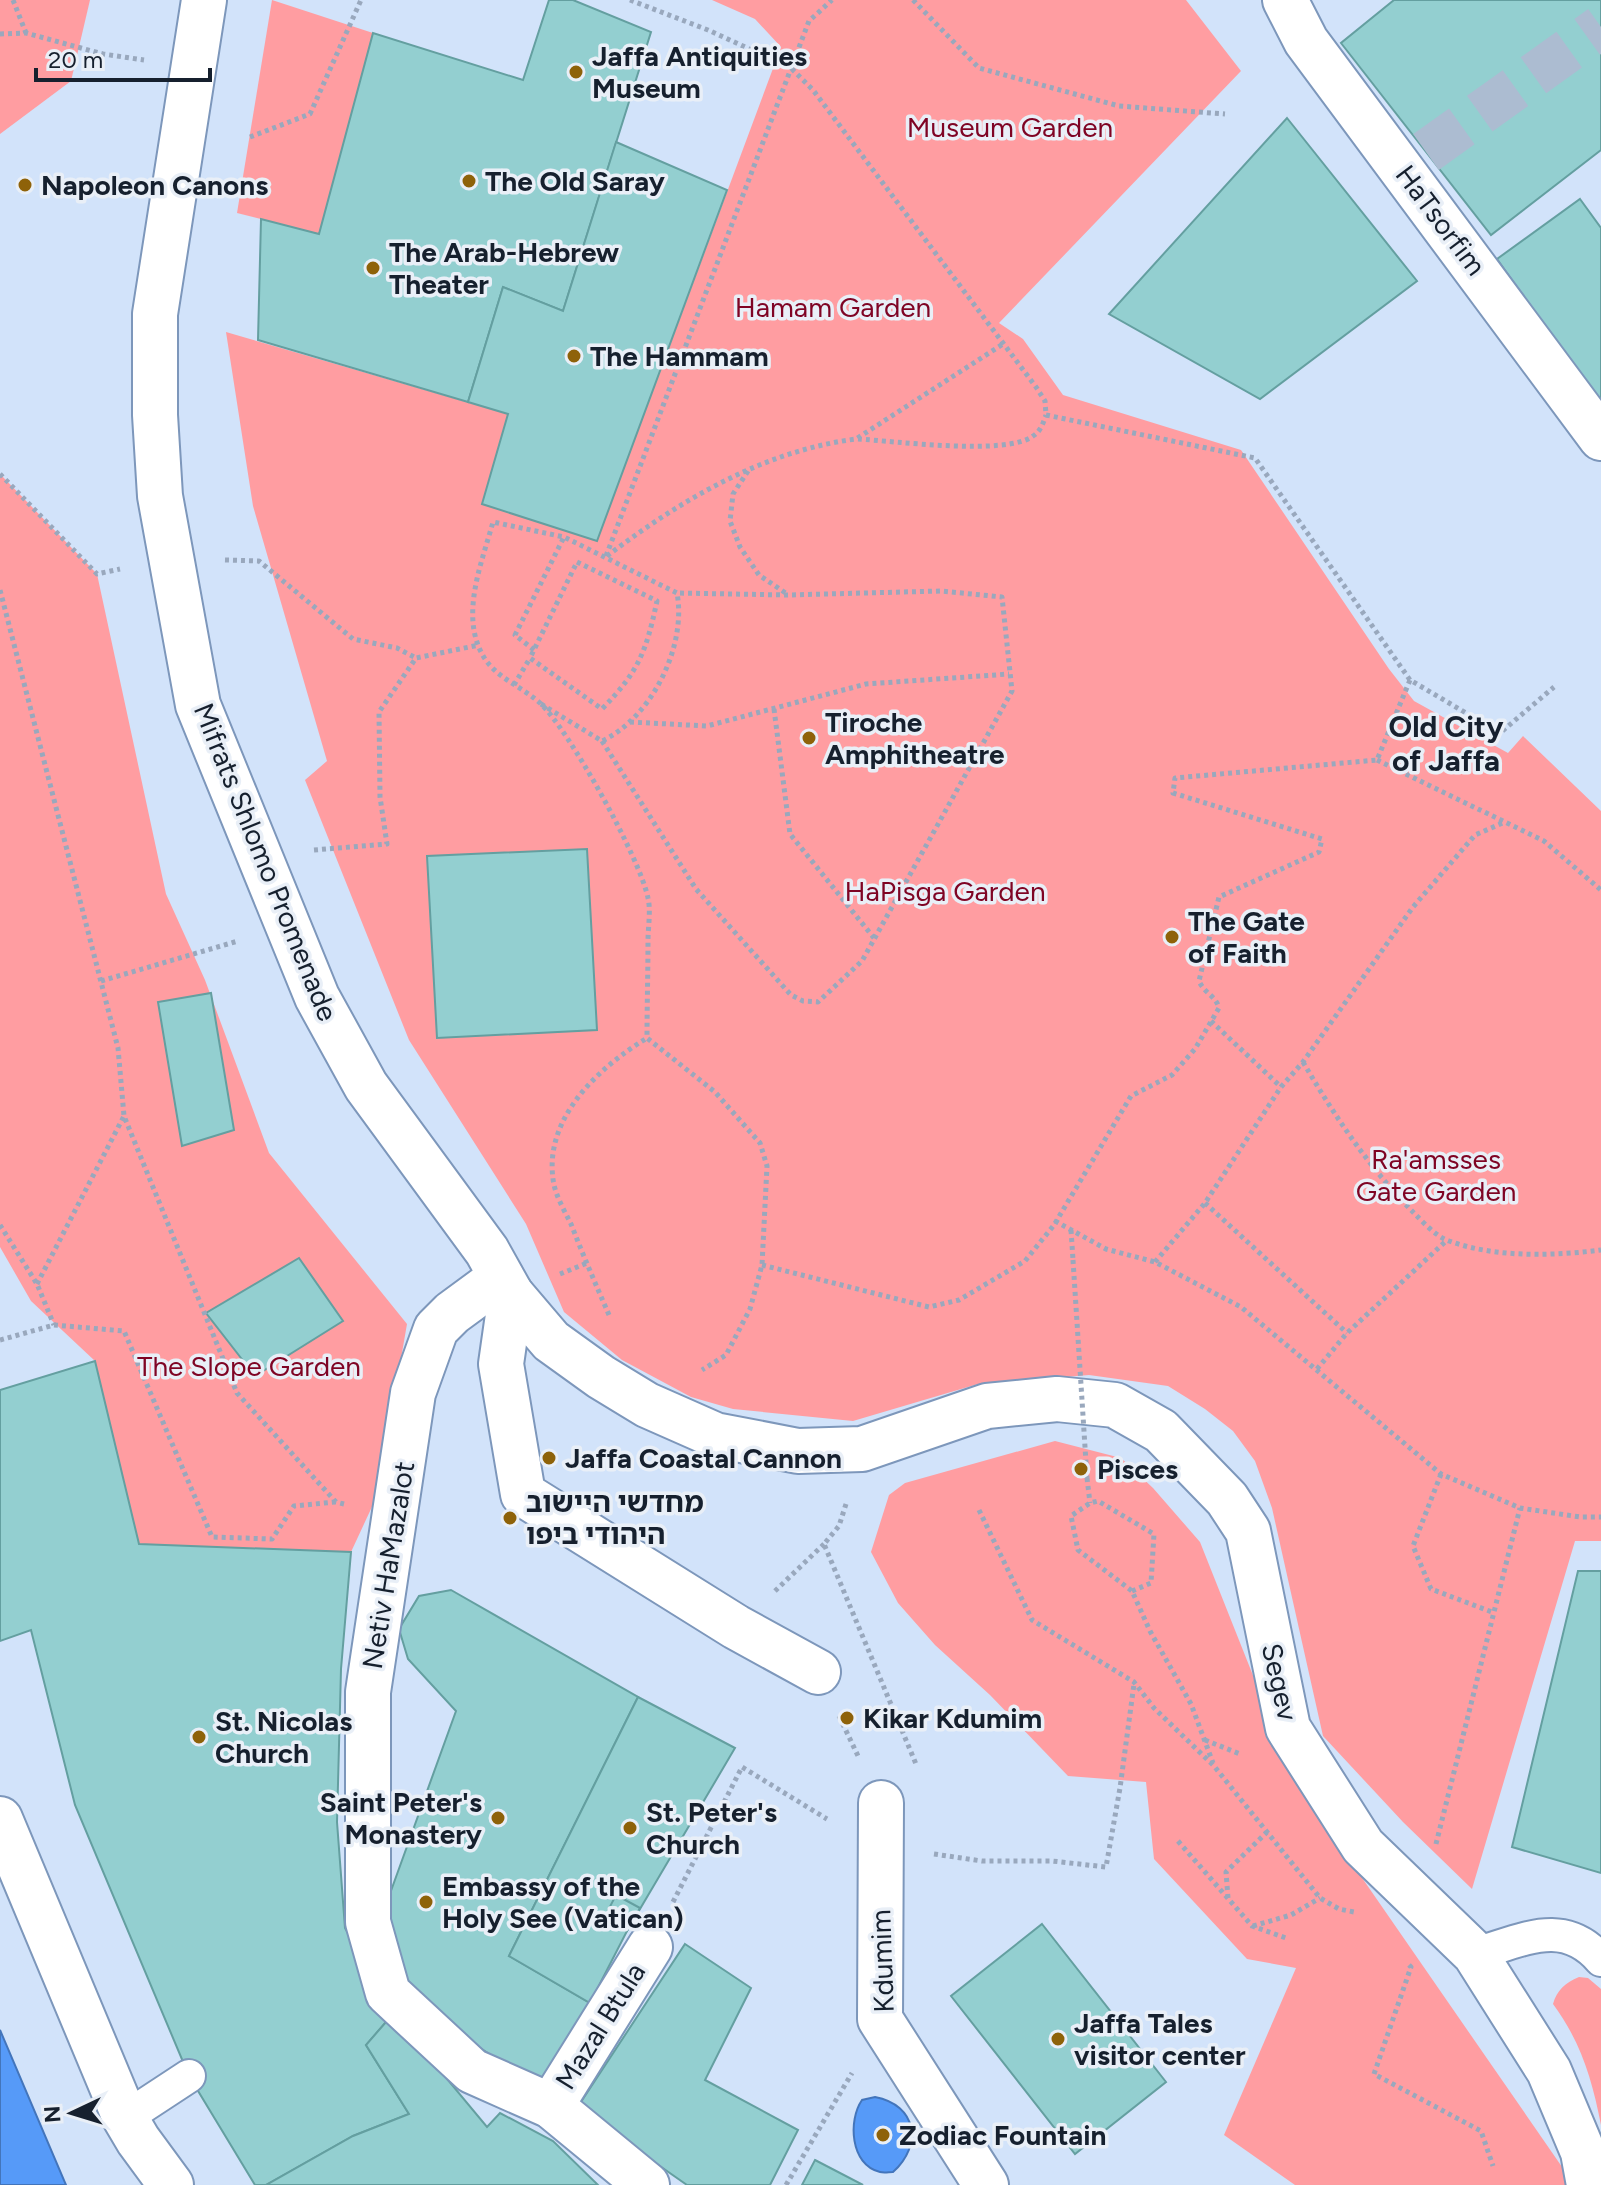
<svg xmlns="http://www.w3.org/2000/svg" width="1601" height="2185" font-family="Figtree,'Noto Sans Hebrew',sans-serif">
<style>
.green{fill:#ff9da1}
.water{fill:#569af8;stroke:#4375bb;stroke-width:2}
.building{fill:#93cfd0;stroke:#649fa0;stroke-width:2}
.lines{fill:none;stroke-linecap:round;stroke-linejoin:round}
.street-tunnel{stroke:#acbcd1;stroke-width:44;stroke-dasharray:44 22;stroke-linecap:butt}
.lane-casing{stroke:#7d97bb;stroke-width:36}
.street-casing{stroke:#7d97bb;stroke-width:48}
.path{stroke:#99a8bd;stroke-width:5;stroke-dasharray:4 4;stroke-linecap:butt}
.lane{stroke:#fff;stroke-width:32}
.street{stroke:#fff;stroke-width:44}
.path-bridge{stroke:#99a8bd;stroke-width:5;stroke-dasharray:4 4;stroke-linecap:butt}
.poi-dot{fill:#8e6209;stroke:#e9eff7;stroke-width:3}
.labels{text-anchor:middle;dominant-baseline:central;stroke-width:7;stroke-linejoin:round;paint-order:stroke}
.poi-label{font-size:28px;font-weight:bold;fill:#16202e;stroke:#e9eff7;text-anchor:start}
.park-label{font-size:28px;fill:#7f0424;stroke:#e9eff7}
.street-label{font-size:28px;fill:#16202e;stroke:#e9eff7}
.neighbourhood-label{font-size:30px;font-weight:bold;fill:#16202e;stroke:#e9eff7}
</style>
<rect width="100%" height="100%" fill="#d2e3fa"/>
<!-- green -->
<g class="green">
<polygon points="0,0 90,0 71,81 0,134"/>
<polygon points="272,0 373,33 319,234 237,213"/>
<polygon points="712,0 1186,0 1241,71 999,323 1023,339 1063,395 1241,450 1389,669 1414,701 1508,753 1523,736 1601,811 1601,1541 1575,1541 1472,1889 1403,1822 1323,1736 1272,1508 1255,1461 1233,1431 1205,1409 1168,1386 1089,1375 978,1384 853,1421 733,1409 691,1397 622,1360 564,1312 526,1224 409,1040 305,780 327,761 253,506 226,332 508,414 483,504 597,541 781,47 755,19"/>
<polygon points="0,474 97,574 166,894 205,980 269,1153 407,1324 377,1496 351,1552 139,1544 95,1361 31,1301 0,1247"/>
<polygon points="1055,1441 1121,1458 1153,1488 1200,1542 1295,1781 1569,2177 1570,2185 1295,2185 1224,2135 1296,1968 1247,1959 1154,1859 1146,1782 1068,1776 990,1695 935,1645 898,1603 871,1552 889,1495 905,1483"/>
<path d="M1579,1977l9,1 13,11v136c-9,-46 -20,-83 -48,-121 4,-14 12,-21 26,-27z"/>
</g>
<!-- water -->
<g class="water">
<polygon points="0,2030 66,2185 0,2185"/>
<path d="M875,2097c42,8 48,48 18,75 -4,0 -9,1 -13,0 -30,-7 -32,-52 -18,-72z"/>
</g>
<!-- building -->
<g class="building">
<polygon points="549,0 573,0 651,32 563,311 503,287 468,402 258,340 261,219 319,234 373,33 523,80"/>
<polygon points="1394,0 1601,0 1601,150 1491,235 1341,43"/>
<polygon points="1287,118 1417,281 1260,399 1109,314"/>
<polygon points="616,142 727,190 597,541 482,504 508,414 468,402 503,287 563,311"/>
<polygon points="1580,199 1601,228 1601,407 1497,259"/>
<polygon points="587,849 597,1030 437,1038 427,856"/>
<polygon points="211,993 234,1130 182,1146 158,1002"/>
<polygon points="299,1258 343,1321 255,1376 206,1313"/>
<polygon points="95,1361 139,1544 351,1552 341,1669 337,1822 345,1928 393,2014 366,2045 409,2114 353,2136 266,2185 255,2185 189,2076 75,1805 31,1630 0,1641 0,1390"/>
<polygon points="1578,1571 1601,1571 1601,1873 1512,1847"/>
<polygon points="451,1590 638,1697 509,1956 590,2003 544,2090 398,1994 379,1924 456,1711 408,1659 399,1629 419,1596"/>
<polygon points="638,1697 735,1748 627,1931 590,2003 509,1956"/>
<polygon points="616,1895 640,1908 627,1931 604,1918"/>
<polygon points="1042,1924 1166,2082 1075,2154 951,1996"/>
<polygon points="685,1944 751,1988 705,2080 798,2130 770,2185 687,2185 577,2108"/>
<polygon points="393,2014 487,2127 500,2113 553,2141 598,2185 266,2185 353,2136 409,2114 366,2045"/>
<polygon points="815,2160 863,2185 802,2185"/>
</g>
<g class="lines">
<!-- street-tunnel -->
<polyline class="street-tunnel" points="1426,152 1601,27"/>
<!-- lane casing -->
<g class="lane-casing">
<g id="lane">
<path d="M1475,1954c47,-13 88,-38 126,6"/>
<polyline points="125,2118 189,2076"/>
</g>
</g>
<!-- street casing -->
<g class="street-casing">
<g id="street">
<polyline points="204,0 155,314 155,415 160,496 198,705 317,997 366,1086 487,1251 511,1294 551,1341 601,1377 647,1405 715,1435 798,1451 862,1449 987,1406 1057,1399 1115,1405 1161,1431 1227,1499 1248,1531 1288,1728 1363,1846 1475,1954 1549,2071 1583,2152 1589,2185"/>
<polyline points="1285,0 1306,41 1601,438"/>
<polyline points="501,1277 452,1313 436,1329 413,1393 368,1692 368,1922 388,1993 472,2071 551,2106 647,2185"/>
<polyline points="511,1294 501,1364 523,1494 736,1627 818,1672"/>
<polyline points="881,1803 880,2019 986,2185"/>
<polyline points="0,1819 125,2118 138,2140 171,2185"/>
<polyline points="551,2106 650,1947"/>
</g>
</g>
<!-- path -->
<g class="path">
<polyline points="13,0 26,33"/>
<polyline points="630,0 708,30 791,68 813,90 1036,387 1045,401 1046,415 1255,458 1410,680 1500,733 1554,687"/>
<polyline points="913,0 979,68 1119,106 1225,114"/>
<polyline points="0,34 26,33 103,54 144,60"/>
<polyline points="250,137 310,114 361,0"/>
<path d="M858,439c36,2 149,17 175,-3 8,-5 10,-13 13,-21"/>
<polyline points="748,471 733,494 730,521 740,547 759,575 787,594"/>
<polyline points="0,474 97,574 120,569"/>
<polyline points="606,556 809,21 832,0"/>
<path d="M607,556c74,-56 156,-105 249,-117l147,-95"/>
<polyline points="225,560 259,561 353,639 397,648 416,658"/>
<path d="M577,562l80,39c-11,51 -18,70 -55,108l-72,-51z"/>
<polyline points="0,590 118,1048 124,1116 237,1393 336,1502 344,1504"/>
<polyline points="534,650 515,635 564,537"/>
<polyline points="514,685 530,658"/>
<path d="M541,704l61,37c49,-23 85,-94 75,-148l-113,-56 -71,-15c-11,40 -32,90 -12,130 12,25 39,33 59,51 29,27 100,155 108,195 3,13 0,29 0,43 0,32 -1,64 -1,97l68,54 45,51 7,23 -5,99 -12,44 -24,46 -24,15"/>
<polyline points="774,709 790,834 874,938"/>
<polyline points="630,722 707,726 866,684 1009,674"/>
<polyline points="602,741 696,889 791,995 803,1001 818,1002 862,961 1012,691 1002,597 941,591 788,595 677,593"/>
<polyline points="1377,760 1544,841 1601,890"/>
<polyline points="314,850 387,844 380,797 379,712 416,658 479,645"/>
<polyline points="101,981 238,941"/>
<polyline points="1211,1021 1281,1087"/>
<path d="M1303,1062c31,53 65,104 108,148 11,11 24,26 38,31 47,17 104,15 152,9"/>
<polyline points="1205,1203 1347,1333"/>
<polyline points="1055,1221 1106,1249 1155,1262 1241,1307 1441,1474 1520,1508 1580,1517 1601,1517"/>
<polyline points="0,1225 37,1284 54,1325"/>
<polyline points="1071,1230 1073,1260"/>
<polyline points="1155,1262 1205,1203 1281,1087 1303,1062 1413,907 1475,835 1505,822"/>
<path d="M762,1265l167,42 30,-7 66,-39 29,-36 77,-129 41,-21 23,-26 24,-41c-3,-12 -15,-15 -20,-27l20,-84 100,-45 3,-13 -149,-46 2,-15 202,-18 33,-80"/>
<polyline points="560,1274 587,1263"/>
<polyline points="37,1284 124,1116"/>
<path d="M609,1315c-13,-30 -26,-60 -38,-91 -6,-12 -14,-26 -17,-39 -13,-65 44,-117 93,-147"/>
<polyline points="0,1340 54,1325 124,1331 212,1537 272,1539 294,1506 335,1502"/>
<polyline points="1317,1369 1347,1333 1446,1241"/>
<polyline points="1441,1474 1413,1546 1431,1589 1492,1612"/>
<polyline points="1087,1478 1090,1503"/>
<polyline points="846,1504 839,1526 824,1544 916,1764"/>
<polyline points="979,1510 1032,1620 1134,1682 1154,1708 1214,1766 1320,1898 1339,1909 1354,1912"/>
<polyline points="775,1591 824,1544"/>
<polyline points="1132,1591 1151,1583 1154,1534 1098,1501 1090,1503 1071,1516 1078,1550 1132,1591 1150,1631 1191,1704 1213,1763"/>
<polyline points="839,1716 859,1758"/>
<polyline points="1205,1740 1240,1754"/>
<polyline points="1178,1841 1252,1926 1286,1938"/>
<polyline points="1436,1844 1520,1508"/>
<polyline points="934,1854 982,1861 1052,1861 1106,1867 1120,1788 1134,1684"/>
<polyline points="1228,1898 1226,1872 1267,1832"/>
<polyline points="673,1902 742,1767 827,1819"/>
<polyline points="1253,1926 1291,1915 1320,1898"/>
<polyline points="1409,1965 1411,1967 1374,2074 1481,2131 1493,2166"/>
<polyline points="786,2185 852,2073"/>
</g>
<!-- lane -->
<use href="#lane" class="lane"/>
<!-- street -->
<use href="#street" class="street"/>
<!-- path-bridge -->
<polyline class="path-bridge" points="1073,1260 1087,1478"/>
</g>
<!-- markers -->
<g class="poi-dot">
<circle cx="576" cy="72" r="8"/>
<circle cx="469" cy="181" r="8"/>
<circle cx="25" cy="185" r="8"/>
<circle cx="373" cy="268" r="8"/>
<circle cx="574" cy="356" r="8"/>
<circle cx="809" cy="738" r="8"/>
<circle cx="1172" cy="937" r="8"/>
<circle cx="549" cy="1458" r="8"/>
<circle cx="1081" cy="1469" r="8"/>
<circle cx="510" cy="1518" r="8"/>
<circle cx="847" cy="1718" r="8"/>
<circle cx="199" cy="1737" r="8"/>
<circle cx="498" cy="1818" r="8"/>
<circle cx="630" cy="1828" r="8"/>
<circle cx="426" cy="1902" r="8"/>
<circle cx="1058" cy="2039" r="8"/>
<circle cx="883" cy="2135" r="8"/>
</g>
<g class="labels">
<!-- poi labels -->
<g class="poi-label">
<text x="592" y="56">Jaffa Antiquities<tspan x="592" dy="32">Museum</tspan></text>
<text x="485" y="181">The Old Saray</text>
<text x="41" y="185">Napoleon Canons</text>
<text x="389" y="252">The Arab-Hebrew<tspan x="389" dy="32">Theater</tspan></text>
<text x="590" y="356">The Hammam</text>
<text x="825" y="722">Tiroche<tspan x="825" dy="32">Amphitheatre</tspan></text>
<text x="1188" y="921">The Gate<tspan x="1188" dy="32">of Faith</tspan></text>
<text x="565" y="1458">Jaffa Coastal Cannon</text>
<text x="1097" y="1469">Pisces</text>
<text x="526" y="1502">מחדשי היישוב<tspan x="526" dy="32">היהודי ביפו</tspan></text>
<text x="863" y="1718">Kikar Kdumim</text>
<text x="215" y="1721">St. Nicolas<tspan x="215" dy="32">Church</tspan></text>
<text x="482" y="1802" text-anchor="end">Saint Peter's<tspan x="482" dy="32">Monastery</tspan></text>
<text x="646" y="1812">St. Peter's<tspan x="646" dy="32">Church</tspan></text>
<text x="442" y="1886">Embassy of the<tspan x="442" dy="32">Holy See (Vatican)</tspan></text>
<text x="1074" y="2023">Jaffa Tales<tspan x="1074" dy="32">visitor center</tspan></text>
<text x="899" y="2135">Zodiac Fountain</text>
</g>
<!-- park labels -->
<g class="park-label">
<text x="1010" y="127">Museum Garden</text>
<text x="833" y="307">Hamam Garden</text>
<text x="945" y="891">HaPisga Garden</text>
<text x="1436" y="1159">Ra'amsses<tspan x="1436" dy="32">Gate Garden</tspan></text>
<text x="249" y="1366">The Slope Garden</text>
</g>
<!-- street labels -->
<g class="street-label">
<text transform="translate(1441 220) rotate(53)">HaTsorfim</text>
<text transform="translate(266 862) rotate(68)">Mifrats Shlomo Promenade</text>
<text transform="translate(388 1565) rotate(-81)">Netiv HaMazalot</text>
<text transform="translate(1280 1682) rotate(77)">Segev</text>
<text transform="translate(882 1961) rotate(-92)">Kdumim</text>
<text transform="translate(600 2026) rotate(-58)">Mazal Btula</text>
</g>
<!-- neighbourhood labels -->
<g class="neighbourhood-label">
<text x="1446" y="726">Old City<tspan x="1446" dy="34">of Jaffa</tspan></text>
</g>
</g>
<!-- north arrow -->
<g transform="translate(72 2113) rotate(266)" stroke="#e9eff7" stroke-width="6" paint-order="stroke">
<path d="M0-6L14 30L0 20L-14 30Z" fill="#16202e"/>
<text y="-12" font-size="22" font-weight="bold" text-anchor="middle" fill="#16202e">N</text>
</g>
<!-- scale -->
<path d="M36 68v12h174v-12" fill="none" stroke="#16202e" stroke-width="4"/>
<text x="48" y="68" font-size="24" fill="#16202e" stroke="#e9eff7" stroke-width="6" paint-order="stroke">20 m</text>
</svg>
